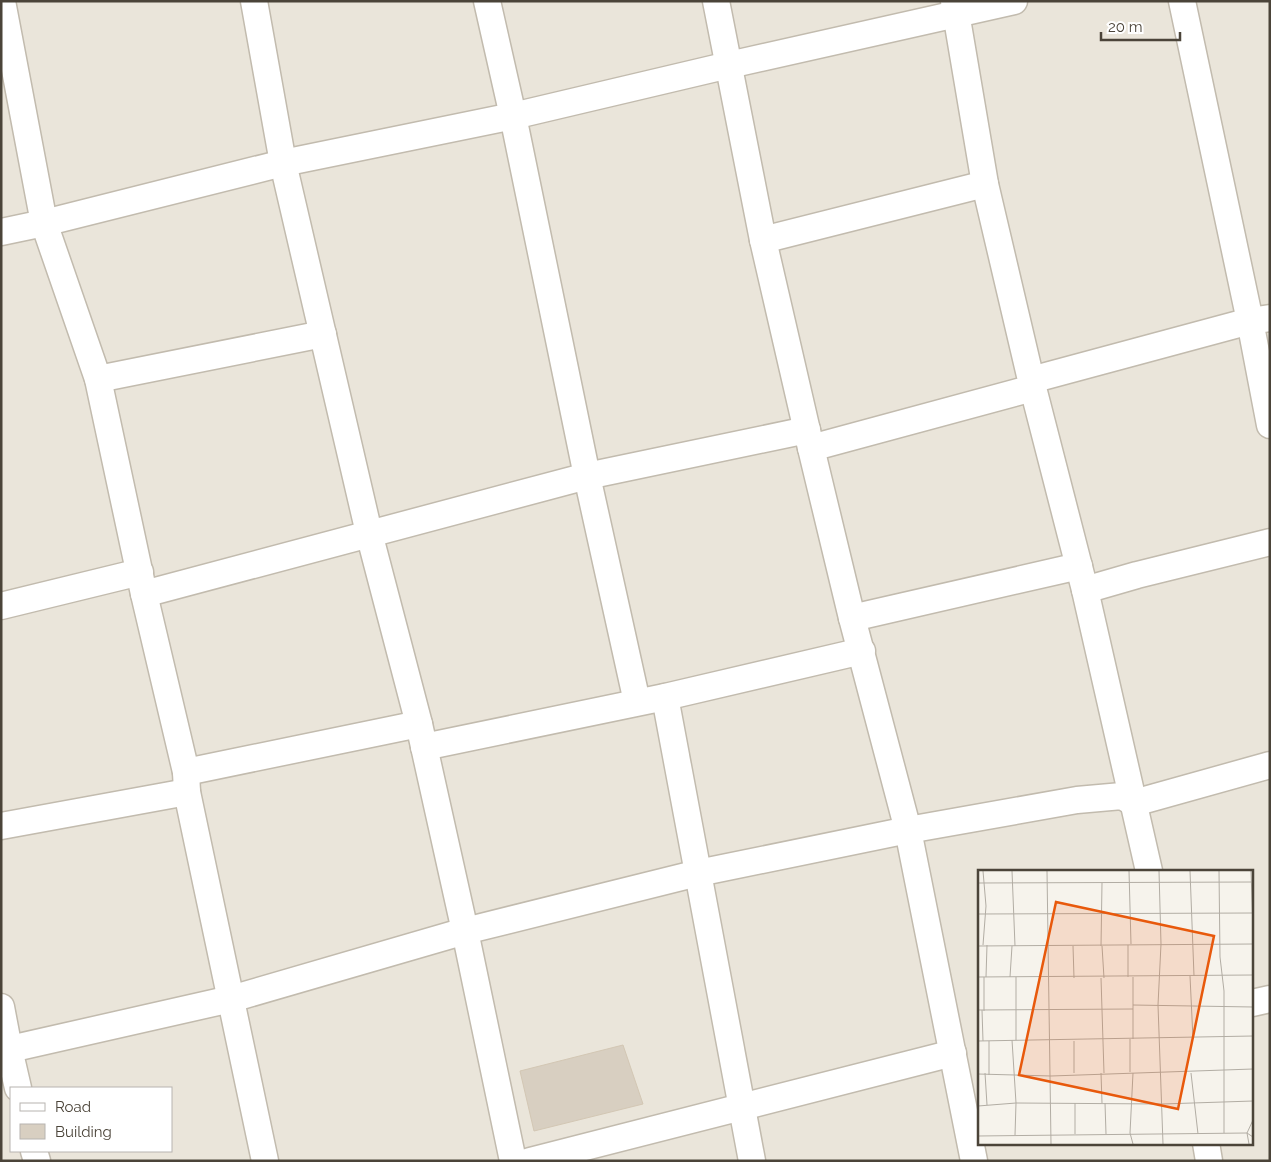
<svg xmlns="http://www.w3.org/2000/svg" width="1271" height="1162" font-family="Raleway,sans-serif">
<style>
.residential{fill:#eae5da;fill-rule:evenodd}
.building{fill:#d8cfc1;stroke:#d3c7b4}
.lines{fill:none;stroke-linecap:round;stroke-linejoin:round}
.minor-casing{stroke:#c2bbae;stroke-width:29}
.minor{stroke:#fff;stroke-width:26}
.inset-road{fill:none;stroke:#b2ada4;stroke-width:1}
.view{fill:#e8590c;fill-opacity:0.15;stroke:#e8590c;stroke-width:2.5}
.inset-edge{fill:none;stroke:#4b4439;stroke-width:2.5}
</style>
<rect width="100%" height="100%" fill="#f6f3ec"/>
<!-- residential -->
<path class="residential" d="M1,1h1269v1160h-1269zM980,871h272v272h-272zM11,1088h160v63h-160z"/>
<!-- building -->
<polygon class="building" points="623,1045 643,1104 534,1131 520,1071"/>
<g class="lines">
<!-- minor casing -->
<g class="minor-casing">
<g id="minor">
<polyline points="2,1 44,223 98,379 144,594 186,772 187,792 265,1161"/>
<polyline points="254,1 283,163 369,533 419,724 465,931 513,1161"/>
<polyline points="487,1 513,116 587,476 637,702"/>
<polyline points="716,1 763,240 811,448 852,618 908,830 974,1161"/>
<polyline points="954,1 985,184 1031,380 1085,590 1149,871"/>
<polyline points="1182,1 1250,321 1270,425"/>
<polyline points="1,232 44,223 283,163 513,116 729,65 1014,1"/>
<polyline points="763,240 985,184"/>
<polyline points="98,379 323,334"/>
<polyline points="1031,380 1250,321 1270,318"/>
<polyline points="811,448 1033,388"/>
<polyline points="1085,590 1137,575 1270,542"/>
<polyline points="144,594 587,476 807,430"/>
<polyline points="1,606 140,572"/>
<polyline points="852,618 1079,566"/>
<polyline points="665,697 752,1161"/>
<polyline points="424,747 665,697 862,651"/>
<polyline points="186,772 419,724"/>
<polyline points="1,826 187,792"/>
<polyline points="1252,1003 1270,999"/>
<polyline points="1,1007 9,1049 18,1088"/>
<polyline points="1,1051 231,999 465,931 698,873 908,830 1077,800 1122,796 1134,803 1270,765"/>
<polyline points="1206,1143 1209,1161"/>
<polyline points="34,1151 37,1161"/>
<polyline points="530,1161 953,1053"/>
</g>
</g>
<!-- minor -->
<use href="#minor" class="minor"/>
</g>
<!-- overview -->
<g transform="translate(978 870)">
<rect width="275" height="275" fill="#f6f3ec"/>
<path class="inset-road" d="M5,1l3,35 -3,39M34,1l3,75M69,1l4,273M151,1l2,73M181,1l2,73 -3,61 5,139M212,1l4,105M241,1l1,86 4,34v142M273,1l2,57M0,13l275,-1M0,44l275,-1M150,75v32M0,76l275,-2M95,76l1,32M123,76l1,-63M124,76l2,32M212,106l3,63M0,107l275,-2M8,107l1,-32M32,107l2,-31M155,107v62M123,108l3,95M155,135l120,2M0,140l155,-1M4,140l1,31M6,141v-34M34,170l4,63 -1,32M38,170v-63M0,171l275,-5M152,202v-33M7,203l2,32M96,203v-32M123,203l1,30M155,203l-3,60 3,11M213,203l7,61M0,204l73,2 202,-7M11,205v-34M127,233l1,31M0,236l38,-3 146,1 91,-3M97,264v-31M0,266l269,-3 6,4M271,274l-2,-11 6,-13"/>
<path class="view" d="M78,32l158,34 -36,173 -159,-34z"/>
<rect width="275" height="275" class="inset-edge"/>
</g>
<!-- border -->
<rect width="1271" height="1162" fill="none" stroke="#4b4439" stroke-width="5"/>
<!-- legend -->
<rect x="10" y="1087" width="162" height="65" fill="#ffffff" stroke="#b7b4b0"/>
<rect x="20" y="1103" width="25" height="8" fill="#ffffff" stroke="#b7b4b0"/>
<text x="55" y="1112" font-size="15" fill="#4b4439">Road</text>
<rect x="20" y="1124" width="25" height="15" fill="#d8cfc1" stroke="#b7b4b0"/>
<text x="55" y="1137" font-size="15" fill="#4b4439">Building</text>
<!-- scale -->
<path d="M1101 32v8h79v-8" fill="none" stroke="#4b4439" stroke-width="2.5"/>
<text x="1108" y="32" font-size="15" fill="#4b4439" stroke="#ffffff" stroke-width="4" paint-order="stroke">20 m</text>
</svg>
